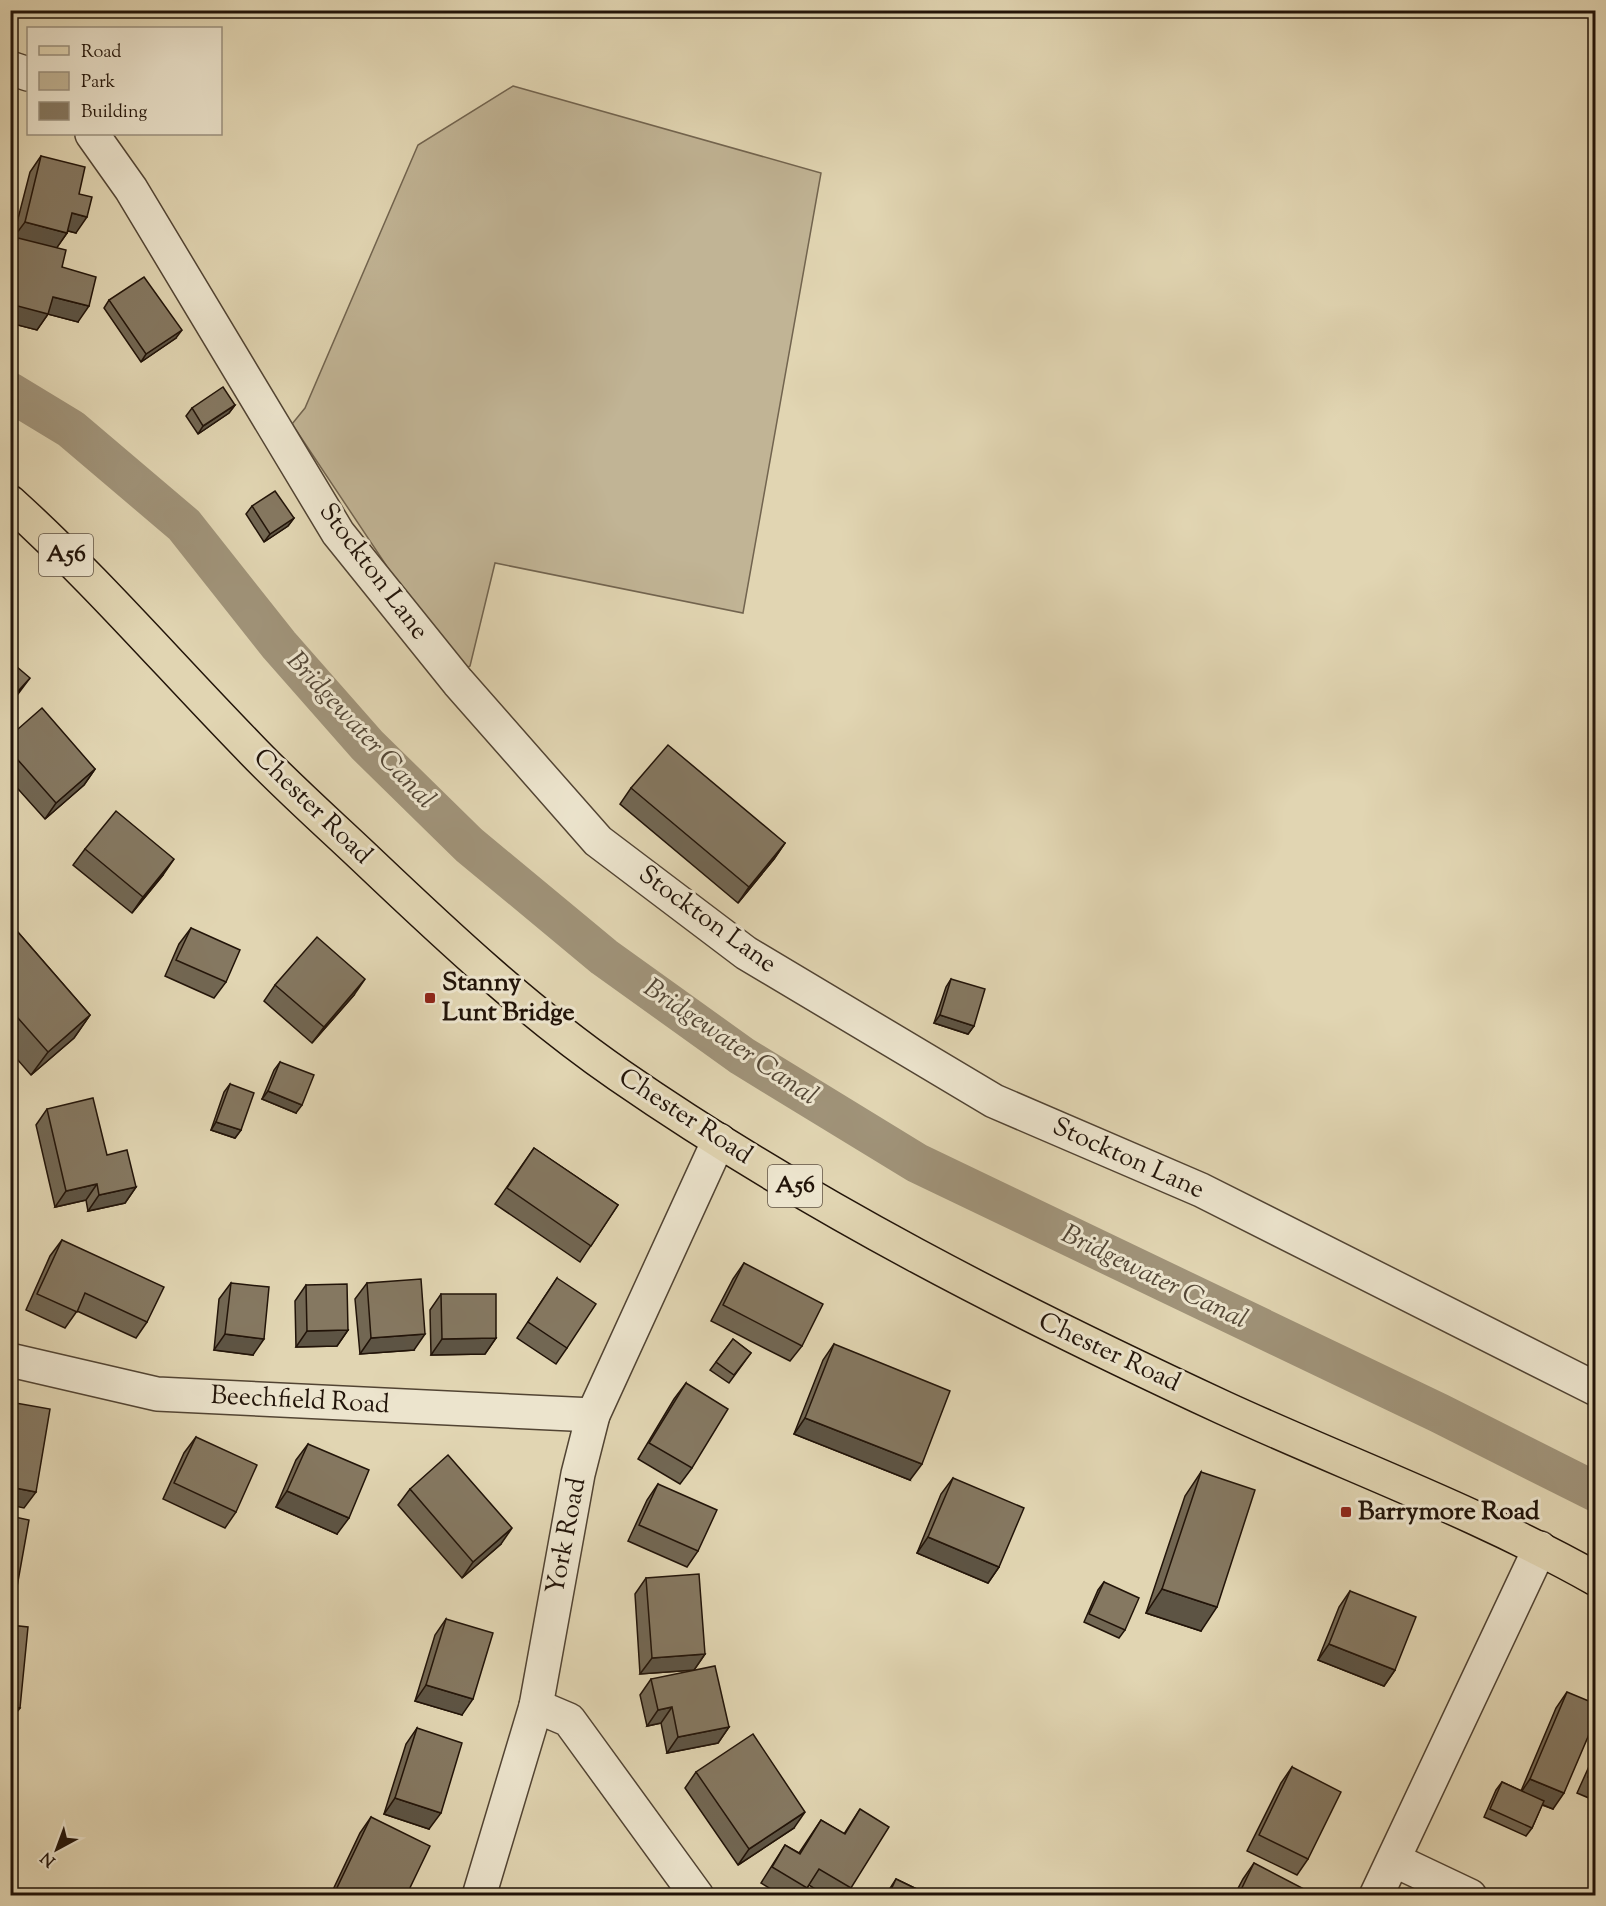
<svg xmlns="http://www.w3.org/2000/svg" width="1606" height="1906" font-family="'Sorts Mill Goudy',serif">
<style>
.green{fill:#c1b495;stroke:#72644f;stroke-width:1.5}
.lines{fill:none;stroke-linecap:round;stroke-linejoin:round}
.canal{stroke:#a09379;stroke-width:40}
.street-casing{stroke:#524433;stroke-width:36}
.primary-casing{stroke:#221409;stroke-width:36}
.street{stroke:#ece4cd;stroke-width:33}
.primary{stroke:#e1d5b2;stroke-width:33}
.wall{fill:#726753;stroke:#221409;stroke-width:1.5}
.shaded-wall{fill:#5d5444;stroke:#221409;stroke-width:1.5}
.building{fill:#857861;stroke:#221409;stroke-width:1.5}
.poi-dot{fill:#8f2418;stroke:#ece4cd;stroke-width:2}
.labels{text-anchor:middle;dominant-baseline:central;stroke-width:6;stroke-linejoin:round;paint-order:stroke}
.shield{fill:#ece4cd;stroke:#5f5244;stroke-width:1.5}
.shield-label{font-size:24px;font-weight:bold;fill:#221409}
.street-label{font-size:26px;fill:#221409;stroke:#ece4cd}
.poi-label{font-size:26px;font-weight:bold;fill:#221409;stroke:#ece4cd;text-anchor:start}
.water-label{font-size:27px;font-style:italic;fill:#544736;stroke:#ece4cd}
</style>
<rect width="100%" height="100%" fill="#e1d5b2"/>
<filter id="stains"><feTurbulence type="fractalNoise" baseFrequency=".00333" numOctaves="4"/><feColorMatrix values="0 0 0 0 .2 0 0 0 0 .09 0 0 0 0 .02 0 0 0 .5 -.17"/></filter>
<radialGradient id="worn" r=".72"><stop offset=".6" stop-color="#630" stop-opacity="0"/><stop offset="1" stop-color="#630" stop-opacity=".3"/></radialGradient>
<!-- green -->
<polygon class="green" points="513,86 821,173 743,613 495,563 470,666 458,673 292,424 305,408 418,145"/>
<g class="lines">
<!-- canal -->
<polyline class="canal" points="10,392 71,429 184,525 279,645 367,745 469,845 604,957 742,1056 917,1163 1439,1413 1596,1492"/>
<!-- street casing -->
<g class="street-casing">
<g id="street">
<polyline points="10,68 28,74"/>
<polyline points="92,134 131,189 338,533 458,682 598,841 746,953 994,1101 1201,1190 1596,1389"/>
<polyline points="10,1360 157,1394 593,1415"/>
<polyline points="1394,1860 1470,1896"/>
<polyline points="479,1896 536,1706"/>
<polyline points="697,1896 569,1720 536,1706 578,1474 593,1415 719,1140"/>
<polyline points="1376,1896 1540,1548"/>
</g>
</g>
<!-- primary casing -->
<g class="primary-casing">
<path id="primary" d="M10,502c84,76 159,163 238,244 38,40 80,77 120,115 80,76 160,151 251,214 191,132 396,236 605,333 124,57 253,104 372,171"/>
</g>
<!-- street -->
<use href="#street" class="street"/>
<!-- primary -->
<use href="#primary" class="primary"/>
</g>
<!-- wall -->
<g class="wall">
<polygon points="41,156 79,194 76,233 68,231 67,233 57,247 62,267 78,322 48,314 37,330 10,323 10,249 17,239 13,238 30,172"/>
<polygon points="109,300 176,338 141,362 104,308"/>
<polygon points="235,405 229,413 198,434 186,416 192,408"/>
<polygon points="252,506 294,518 288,526 264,542 246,514"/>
<polygon points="10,736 95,769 84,785 45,819 10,780"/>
<polygon points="631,788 785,843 774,859 738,903 620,804"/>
<polygon points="85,849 163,875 132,913 73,865"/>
<polygon points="10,923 90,1015 74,1038 31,1075 10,1051"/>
<polygon points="191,928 226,982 214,998 165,976 179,944"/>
<polygon points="951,979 974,1026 968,1034 934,1023 946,987"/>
<polygon points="275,985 354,995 312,1043 264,1001"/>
<polygon points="280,1062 296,1113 262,1099 274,1070"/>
<polygon points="230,1084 241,1130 235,1138 211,1130 224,1092"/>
<polygon points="47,1109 107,1155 136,1187 125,1203 88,1211 86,1200 55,1207 36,1125"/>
<polygon points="534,1148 618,1205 580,1262 495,1204"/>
<polygon points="62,1240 147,1322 136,1338 77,1311 65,1328 26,1310 50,1256"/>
<polygon points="744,1263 802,1346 790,1361 711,1321 733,1279"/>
<polygon points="557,1278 567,1348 556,1364 517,1338"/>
<polygon points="231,1283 253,1355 214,1350 219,1299"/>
<polygon points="367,1283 414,1350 360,1354 355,1299"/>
<polygon points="306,1285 348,1330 337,1346 296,1347 295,1301"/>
<polygon points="441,1294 496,1338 485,1354 431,1355 430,1310"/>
<polygon points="733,1339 751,1353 729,1383 710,1370"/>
<polygon points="834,1344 910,1480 794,1434 823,1360"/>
<polygon points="686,1383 692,1468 680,1484 638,1459 674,1399"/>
<polygon points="196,1437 236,1512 225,1528 163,1499 184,1453"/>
<polygon points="308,1444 337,1534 276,1507 296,1460"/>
<polygon points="1201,1472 1201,1631 1146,1613 1185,1496"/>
<polygon points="953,1478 999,1567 988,1583 917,1553 941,1494"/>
<polygon points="658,1484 698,1551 687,1567 628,1541 647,1500"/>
<polygon points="410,1489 501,1544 462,1578 398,1505"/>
<polygon points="646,1578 705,1654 694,1670 640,1674 635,1594"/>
<polygon points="1104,1582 1125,1630 1119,1638 1084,1622 1098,1590"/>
<polygon points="1350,1591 1395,1670 1384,1686 1318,1660 1339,1607"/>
<polygon points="446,1619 462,1715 415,1701 435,1635"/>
<polygon points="651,1679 729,1727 718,1743 667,1753 661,1723 647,1726 640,1695"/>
<polygon points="1567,1692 1553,1809 1542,1805 1532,1828 1526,1836 1484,1817 1496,1790 1502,1782 1521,1791 1556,1708"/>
<polygon points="417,1728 429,1829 384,1814 406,1744"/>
<polygon points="1596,1751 1596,1801 1577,1793"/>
<polygon points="1292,1767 1308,1859 1297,1875 1247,1851 1281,1783"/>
<polygon points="696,1772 794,1828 738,1865 685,1788"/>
<polygon points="860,1809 851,1888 846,1896 826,1896 809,1885 802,1896 782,1896 761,1883 785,1845 799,1853 821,1820 844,1834"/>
<polygon points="371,1817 406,1896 330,1896 360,1833"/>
<polygon points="1254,1863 1300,1896 1234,1896 1243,1879"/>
<polygon points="896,1879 931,1896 885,1896"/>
</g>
<!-- shaded-wall -->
<g class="shaded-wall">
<polygon points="72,213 87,217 76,233 61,229"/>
<polygon points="25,222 67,233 56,249 13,238"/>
<polygon points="53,297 89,306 78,322 48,314 37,330 10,323 10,304"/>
<polygon points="182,330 176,338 141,362 146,354"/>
<polygon points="235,405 229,413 198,434 203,426"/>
<polygon points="294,518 288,526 264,542 270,534"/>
<polygon points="30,678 18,694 10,703 10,700"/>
<polygon points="95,769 84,785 45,819 56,803"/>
<polygon points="785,843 774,859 738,903 749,887"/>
<polygon points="174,859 163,875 132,913 143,897"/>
<polygon points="365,979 354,995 312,1043 324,1027"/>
<polygon points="90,1015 74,1038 31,1075 48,1052"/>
<polygon points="940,1015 974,1026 968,1034 934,1023"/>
<polygon points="268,1091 302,1105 296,1113 262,1099"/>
<polygon points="216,1122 241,1130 235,1138 211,1130"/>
<polygon points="97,1184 86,1200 55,1207 66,1191"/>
<polygon points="136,1187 125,1203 88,1211 99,1195"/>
<polygon points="348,1330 337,1346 296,1347 307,1331"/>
<polygon points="225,1334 264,1339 253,1355 214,1350"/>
<polygon points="425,1334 414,1350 360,1354 371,1338"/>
<polygon points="496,1338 485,1354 431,1355 442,1339"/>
<polygon points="805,1418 922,1464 910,1480 794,1434"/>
<polygon points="10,1487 36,1492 24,1508 10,1505"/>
<polygon points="287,1491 349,1518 337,1534 276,1507"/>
<polygon points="512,1528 501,1544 462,1578 473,1562"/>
<polygon points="928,1537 999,1567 988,1583 917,1553"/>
<polygon points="1162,1589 1217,1607 1201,1631 1146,1613"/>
<polygon points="10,1597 15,1598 10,1604"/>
<polygon points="1329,1644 1395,1670 1384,1686 1318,1660"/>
<polygon points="705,1654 694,1670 640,1674 652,1658"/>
<polygon points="426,1685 473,1699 462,1715 415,1701"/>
<polygon points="10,1707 20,1708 10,1721"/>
<polygon points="672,1707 661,1723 647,1726 658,1710"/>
<polygon points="729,1727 718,1743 667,1753 678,1737"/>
<polygon points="1530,1779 1564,1793 1553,1809 1519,1795"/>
<polygon points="395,1798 441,1813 429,1829 384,1814"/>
<polygon points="805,1812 794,1828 738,1865 749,1849"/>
</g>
<!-- building -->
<g class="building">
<polygon points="41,156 85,167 79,194 92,197 87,217 72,213 67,233 25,222"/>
<polygon points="18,238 66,250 62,267 96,277 89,306 53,297 48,314 10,304 10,269"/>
<polygon points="144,277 182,330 146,354 109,300"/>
<polygon points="223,387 235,405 203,426 192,408"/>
<polygon points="275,491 294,518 270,534 252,506"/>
<polygon points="10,661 30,678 10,700"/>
<polygon points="42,708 95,769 56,803 10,751 10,736"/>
<polygon points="668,745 785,843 749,887 631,788"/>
<polygon points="116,811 174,859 143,897 85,849"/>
<polygon points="10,923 90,1015 48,1052 10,1009"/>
<polygon points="191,928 240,950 226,982 176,960"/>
<polygon points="317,937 365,979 324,1027 275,985"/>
<polygon points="951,979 985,989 974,1026 940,1015"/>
<polygon points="280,1062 314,1075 302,1105 268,1091"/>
<polygon points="230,1084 254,1093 241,1130 216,1122"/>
<polygon points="93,1098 107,1155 127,1150 136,1187 99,1195 97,1184 66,1191 47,1109"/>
<polygon points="534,1148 618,1205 591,1246 507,1188"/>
<polygon points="62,1240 164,1287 147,1322 85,1293 77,1312 37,1294"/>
<polygon points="744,1263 823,1304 802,1346 723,1305"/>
<polygon points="557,1278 596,1304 567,1348 528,1322"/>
<polygon points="421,1279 425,1334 371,1338 367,1283"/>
<polygon points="231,1283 269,1287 264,1339 225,1334"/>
<polygon points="347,1284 348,1330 307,1331 306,1285"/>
<polygon points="441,1294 496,1294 496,1338 442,1339"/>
<polygon points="733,1339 751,1353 734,1375 716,1362"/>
<polygon points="834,1344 950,1391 922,1464 805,1418"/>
<polygon points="686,1383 728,1409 692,1468 649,1443"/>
<polygon points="10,1402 50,1409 36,1492 10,1487"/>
<polygon points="196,1437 257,1465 236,1512 174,1483"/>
<polygon points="308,1444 369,1470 349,1518 287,1491"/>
<polygon points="448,1455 512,1528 473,1562 410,1489"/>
<polygon points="1201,1472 1255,1490 1217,1607 1162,1589"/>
<polygon points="953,1478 1024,1508 999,1567 928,1537"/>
<polygon points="658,1484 717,1510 698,1551 639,1525"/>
<polygon points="10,1516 29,1520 15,1598 10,1597"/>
<polygon points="699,1574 705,1654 652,1658 646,1578"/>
<polygon points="1104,1582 1139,1598 1125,1630 1089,1614"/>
<polygon points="1350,1591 1416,1617 1395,1670 1329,1644"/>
<polygon points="446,1619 493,1633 473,1699 426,1685"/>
<polygon points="10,1625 28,1627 20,1708 10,1707"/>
<polygon points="715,1666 729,1727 678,1737 672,1707 658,1710 651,1679"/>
<polygon points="1567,1692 1596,1704 1596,1718 1564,1793 1530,1779"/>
<polygon points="417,1728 462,1743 441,1813 395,1798"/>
<polygon points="753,1734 805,1812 749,1849 696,1772"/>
<polygon points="1596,1760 1596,1780 1588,1777"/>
<polygon points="1292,1767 1341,1792 1308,1859 1259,1835"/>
<polygon points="1502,1782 1544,1801 1532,1828 1490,1809"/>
<polygon points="860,1809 889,1827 851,1888 819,1869 807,1888 772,1867 785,1845 800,1854 821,1820 845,1834"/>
<polygon points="371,1817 430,1846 406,1896 338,1896 334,1894"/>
<polygon points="1254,1863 1304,1889 1300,1896 1238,1896"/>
<polygon points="896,1879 931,1896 888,1896"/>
</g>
<!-- markers -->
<g class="poi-dot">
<rect x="424" y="992" width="12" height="12" rx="3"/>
<rect x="1340" y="1506" width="12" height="12" rx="3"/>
</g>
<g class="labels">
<!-- shield labels -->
<g class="shield">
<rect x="39" y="534" width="54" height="42" rx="4.5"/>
<rect x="768" y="1165" width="54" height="42" rx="4.5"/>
</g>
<g class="shield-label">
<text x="66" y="555">A56</text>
<text x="795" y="1186">A56</text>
</g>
<!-- street labels -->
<g class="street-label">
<text transform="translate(373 572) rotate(53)">Stockton Lane</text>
<text transform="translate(312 807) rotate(44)">Chester Road</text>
<text transform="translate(707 920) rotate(36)">Stockton Lane</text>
<text transform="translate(685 1117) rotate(33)">Chester Road</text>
<text transform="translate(1128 1159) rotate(24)">Stockton Lane</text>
<text transform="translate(1109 1353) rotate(25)">Chester Road</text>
<text transform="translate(300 1401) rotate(3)">Beechfield Road</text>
<text transform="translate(567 1536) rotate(-79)">York Road</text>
</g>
<!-- poi labels -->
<g class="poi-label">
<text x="442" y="983">Stanny<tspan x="442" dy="30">Lunt Bridge</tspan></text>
<text x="1358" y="1512">Barrymore Road</text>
</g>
<!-- water labels -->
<g class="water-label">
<text transform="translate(360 731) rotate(47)">Bridgewater Canal</text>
<text transform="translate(730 1043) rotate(34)">Bridgewater Canal</text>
<text transform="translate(1154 1278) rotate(26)">Bridgewater Canal</text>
</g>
</g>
<!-- margin -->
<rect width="1606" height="1906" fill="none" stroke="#e1d5b2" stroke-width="36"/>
<rect x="12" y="12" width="1582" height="1882" fill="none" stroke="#221409" stroke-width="3"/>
<rect x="18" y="18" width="1570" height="1870" fill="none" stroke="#221409" stroke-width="1.5"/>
<!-- legend -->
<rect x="27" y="27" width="195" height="108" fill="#ece4cd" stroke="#9b917f" stroke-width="1.5"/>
<rect x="39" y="46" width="30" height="9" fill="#e1d5b2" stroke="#9b917f" stroke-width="1.5"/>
<text x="81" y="57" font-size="18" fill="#221409">Road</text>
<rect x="39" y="72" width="30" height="18" fill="#c1b495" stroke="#9b917f" stroke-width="1.5"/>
<text x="81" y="87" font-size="18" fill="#221409">Park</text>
<rect x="39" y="102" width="30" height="18" fill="#857861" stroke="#9b917f" stroke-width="1.5"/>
<text x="81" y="117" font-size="18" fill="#221409">Building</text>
<!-- north arrow -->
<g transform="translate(57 1849) rotate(221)" stroke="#ece4cd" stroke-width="4.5" paint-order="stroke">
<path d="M0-4.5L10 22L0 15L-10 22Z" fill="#221409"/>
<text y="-9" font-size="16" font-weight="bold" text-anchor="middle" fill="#221409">N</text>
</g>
<rect width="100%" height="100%" filter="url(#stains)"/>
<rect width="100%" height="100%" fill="url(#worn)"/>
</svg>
